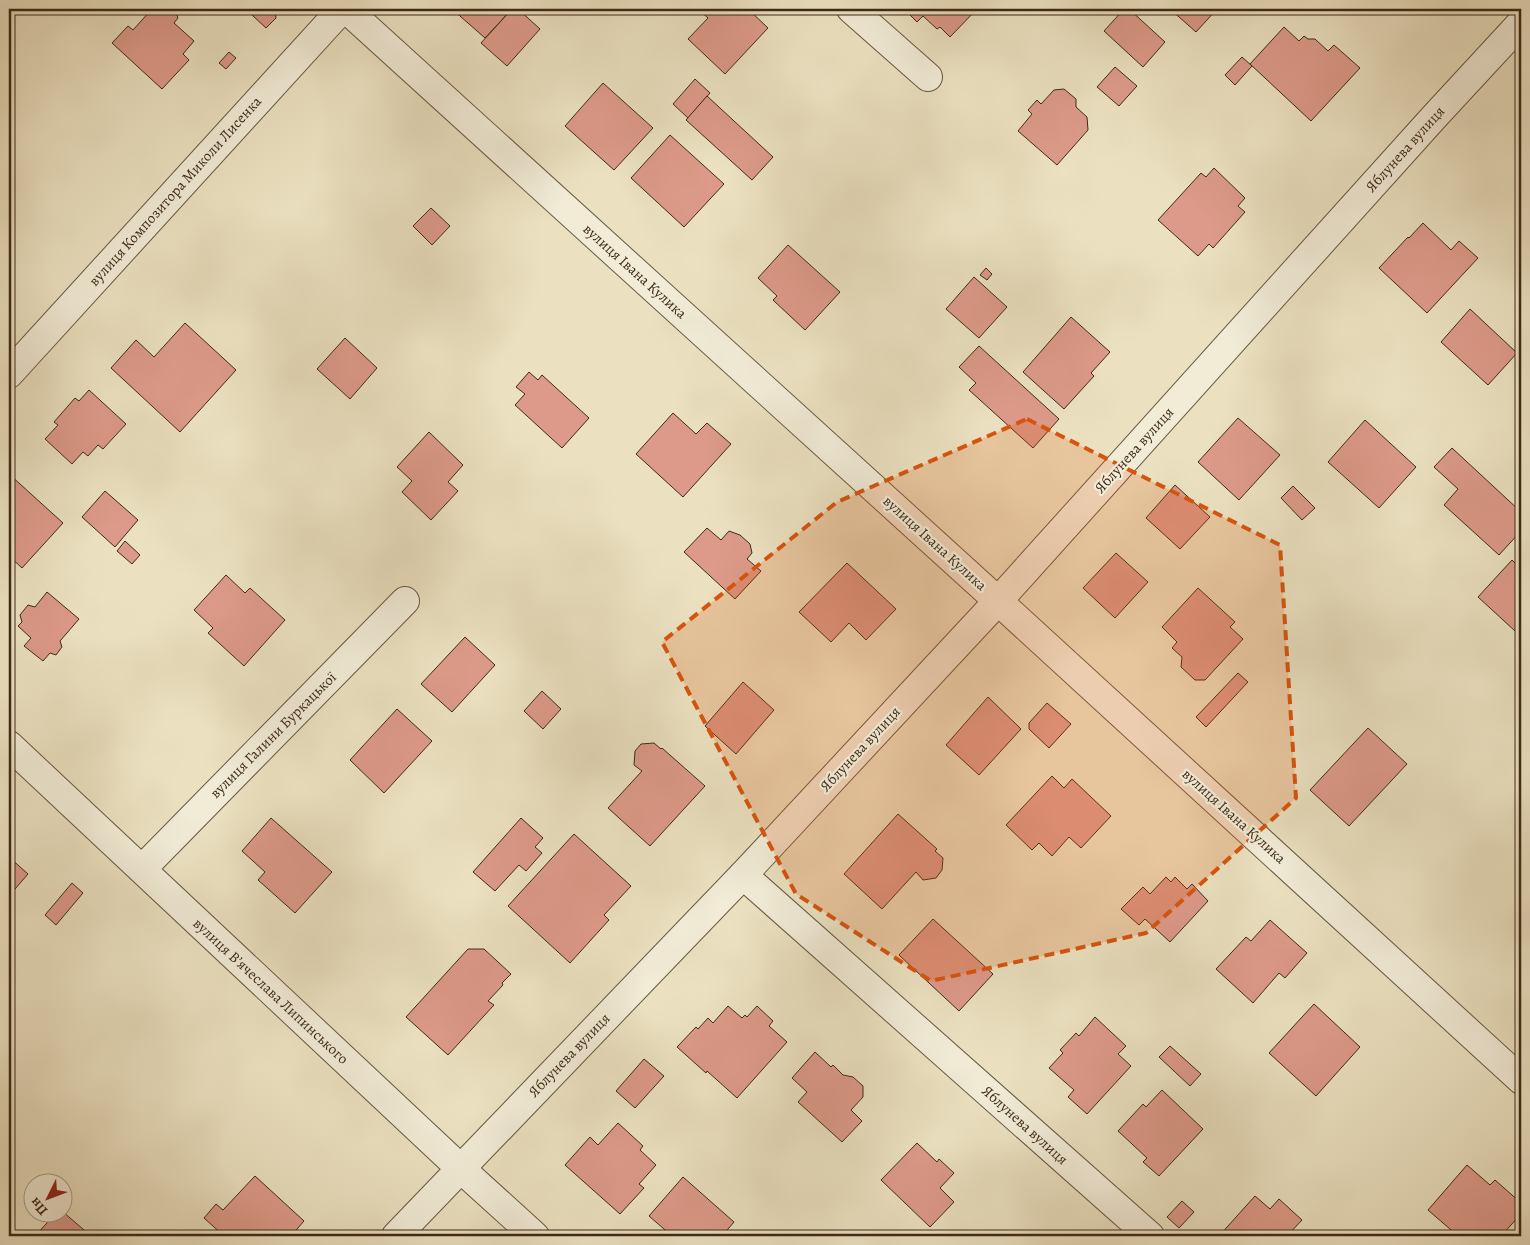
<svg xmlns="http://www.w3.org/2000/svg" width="1530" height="1245" font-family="Alegreya,serif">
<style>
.building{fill:#dd9a8a;stroke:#3d2a18}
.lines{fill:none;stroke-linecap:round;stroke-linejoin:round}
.street-casing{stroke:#685842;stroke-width:30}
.street{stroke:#f2ecd7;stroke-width:28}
.marked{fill:#d7540d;fill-opacity:0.2;stroke:#d7540d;stroke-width:4;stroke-dasharray:10 6;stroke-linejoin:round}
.labels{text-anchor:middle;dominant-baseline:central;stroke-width:4.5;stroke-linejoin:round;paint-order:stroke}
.street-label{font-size:15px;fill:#3d2a18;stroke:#f2ecd7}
</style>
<rect width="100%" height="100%" fill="#ebe1c1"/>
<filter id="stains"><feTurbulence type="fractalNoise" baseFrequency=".004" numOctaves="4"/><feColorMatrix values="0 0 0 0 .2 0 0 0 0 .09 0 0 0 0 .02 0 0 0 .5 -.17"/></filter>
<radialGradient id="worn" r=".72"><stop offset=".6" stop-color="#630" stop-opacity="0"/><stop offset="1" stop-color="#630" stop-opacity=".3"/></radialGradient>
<!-- building -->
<g class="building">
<polygon points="152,9 175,9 178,18 174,23 194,41 183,54 189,60 162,89 112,43 128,26 133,30"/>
<polygon points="257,9 275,9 276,18 266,28 252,15"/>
<polygon points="452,9 512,9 485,38"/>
<polygon points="512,9 518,9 540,29 507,66 481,43"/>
<polygon points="698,9 748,9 768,28 725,74 688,39 708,18"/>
<polygon points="904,9 977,9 950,37 940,27 937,29 923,16 917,22"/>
<polygon points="1124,9 1129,9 1165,42 1143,67 1104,31"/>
<polygon points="1170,9 1217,9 1196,32"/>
<polygon points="1284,27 1299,41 1304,36 1308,39 1315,39 1328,51 1334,45 1360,68 1311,121 1250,64"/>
<polygon points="229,52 236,58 226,69 219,63"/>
<polygon points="1242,57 1252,66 1235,85 1225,75"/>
<polygon points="1115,67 1137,86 1119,106 1097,87"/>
<polygon points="695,79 710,93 688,118 673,104"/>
<polygon points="603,83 653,128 614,170 565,126"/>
<polygon points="1064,89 1076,99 1076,107 1087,117 1088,130 1057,165 1018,131 1032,114 1028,110 1037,100 1041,104 1054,90"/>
<polygon points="707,96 773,157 752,180 686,120"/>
<polygon points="670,135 724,184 684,227 631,178"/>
<polygon points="1214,168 1245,198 1238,206 1245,212 1213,248 1209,244 1198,256 1158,220 1201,173 1206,177"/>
<polygon points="431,208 450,226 432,245 413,226"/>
<polygon points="1423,223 1451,250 1459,241 1478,258 1427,313 1379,268 1408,237 1409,238"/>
<polygon points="788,245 840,292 805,330 773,300 777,296 758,278"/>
<polygon points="986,268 992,274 987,280 980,275"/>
<polygon points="974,277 1007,307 979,338 946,309"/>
<polygon points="1470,309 1517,353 1488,385 1441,342"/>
<polygon points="1071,317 1110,352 1091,373 1094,376 1064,409 1023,372"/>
<polygon points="185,323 236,370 180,432 111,368 136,340 154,357"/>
<polygon points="345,338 377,368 350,399 317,369"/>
<polygon points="979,346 1059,419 1033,448 969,390 976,383 959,367"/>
<polygon points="529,372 538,380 542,375 589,418 562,448 515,405 525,394 516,387"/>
<polygon points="89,390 126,424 103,449 98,445 88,456 83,452 72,464 45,439 58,425 54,422 75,398 79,401"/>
<polygon points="673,413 696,434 707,423 731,444 683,497 636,454"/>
<polygon points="1238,418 1280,455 1239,500 1198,462"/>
<polygon points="1365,420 1416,467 1379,508 1328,462"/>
<polygon points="429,432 463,465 448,482 458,491 431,520 402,492 412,481 397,467"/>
<polygon points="1452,448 1521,512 1521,531 1499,555 1444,505 1458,489 1434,467"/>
<polygon points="9,474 63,523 22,568 9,556"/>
<polygon points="1175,485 1210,517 1180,549 1146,518"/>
<polygon points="1293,486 1315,508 1302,520 1281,498"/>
<polygon points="105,491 138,520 115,547 82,517"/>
<polygon points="707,528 721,540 729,531 740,535 750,544 752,553 747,559 761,571 735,599 684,552"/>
<polygon points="125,541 140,555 132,564 117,551"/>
<polygon points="1116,553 1148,582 1115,618 1083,588"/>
<polygon points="1512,560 1521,569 1521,624 1515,631 1478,597"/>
<polygon points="847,563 896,609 866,640 849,623 831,642 799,612"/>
<polygon points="226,575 245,593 250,588 285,620 244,666 208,633 213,628 194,610"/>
<polygon points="1198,588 1235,622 1230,627 1243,639 1205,680 1195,680 1181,667 1182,657 1172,648 1177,642 1162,627"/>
<polygon points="47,592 79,619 60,641 62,647 56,655 50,653 43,661 24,646 31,638 18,626 22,622 20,615 28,605 35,607"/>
<polygon points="465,637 495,665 452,712 421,684"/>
<polygon points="1238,673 1248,682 1206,727 1196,717"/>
<polygon points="743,682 774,710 736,754 705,726"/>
<polygon points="542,691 561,709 543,729 524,711"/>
<polygon points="988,697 1021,729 979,775 946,745"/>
<polygon points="1047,703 1071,724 1049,748 1029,729 1029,723"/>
<polygon points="397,709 432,741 384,793 350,760"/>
<polygon points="1368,728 1407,764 1349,826 1310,790"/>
<polygon points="654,743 661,749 662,748 705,786 650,846 608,808 642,771 634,765 635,751 641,744"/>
<polygon points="1052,776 1064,788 1072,779 1111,816 1081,848 1069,837 1052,856 1039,843 1032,850 1006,825"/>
<polygon points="898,814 937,849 935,851 943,858 942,870 936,878 923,880 916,872 882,909 844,874"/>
<polygon points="271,818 332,872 295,913 258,880 265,872 242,851"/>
<polygon points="521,818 543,838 535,847 542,853 526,871 519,865 495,891 473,872"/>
<polygon points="574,834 631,886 604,915 609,920 570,963 508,906"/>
<polygon points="9,857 28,874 9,896"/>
<polygon points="1166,877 1171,882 1175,877 1187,889 1192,884 1208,901 1170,942 1145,919 1139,925 1121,909 1143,887 1150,894"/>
<polygon points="72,883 83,893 56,925 45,915"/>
<polygon points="933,919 993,974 959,1011 899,955"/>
<polygon points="1270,920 1307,953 1285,978 1279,973 1253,1003 1216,969 1246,937 1251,941"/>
<polygon points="468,949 484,949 511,974 502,983 503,985 488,1001 494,1005 448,1055 406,1017"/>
<polygon points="1314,1004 1360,1047 1316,1096 1269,1053"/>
<polygon points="728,1006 742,1018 745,1015 747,1017 757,1006 773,1021 769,1026 787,1042 737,1098 707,1071 706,1073 677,1047 696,1027 698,1029 708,1018 713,1023"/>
<polygon points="1095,1017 1126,1046 1118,1054 1131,1066 1087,1114 1068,1097 1074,1090 1049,1068 1063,1053 1060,1050 1076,1033 1079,1036"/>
<polygon points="1170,1046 1201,1074 1190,1086 1159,1057"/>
<polygon points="815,1052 831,1067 833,1065 843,1075 853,1077 863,1086 863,1097 851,1110 862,1121 842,1142 798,1102 807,1092 792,1078"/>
<polygon points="644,1059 664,1076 635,1108 616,1091"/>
<polygon points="1162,1090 1203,1129 1159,1176 1143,1162 1147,1158 1118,1131 1143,1104 1146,1107"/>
<polygon points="618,1123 643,1146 640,1150 656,1165 639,1184 644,1188 620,1214 565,1165 590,1137 598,1145"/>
<polygon points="917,1143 937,1162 939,1159 954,1173 940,1188 954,1202 930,1227 881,1180"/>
<polygon points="1467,1165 1490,1185 1495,1180 1521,1203 1521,1214 1501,1236 1458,1236 1428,1210"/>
<polygon points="255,1176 304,1221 291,1236 224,1236 204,1218 216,1204 223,1210"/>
<polygon points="683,1177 734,1222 722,1236 672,1236 649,1216"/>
<polygon points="1255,1196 1270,1209 1279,1199 1302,1220 1287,1236 1219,1236"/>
<polygon points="1182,1201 1194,1212 1179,1228 1167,1217"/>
<polygon points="62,1211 91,1236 35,1236 57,1212 62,1212"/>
</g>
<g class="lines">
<!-- street casing -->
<g class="street-casing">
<g id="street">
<polyline points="346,9 998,601 1521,1080"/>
<polyline points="851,9 928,77"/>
<polyline points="9,374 342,9"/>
<polyline points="9,745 460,1168 535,1236"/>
<polyline points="142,869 405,601"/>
<polyline points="743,875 1150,1236"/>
<polyline points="396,1236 743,875 998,601 1435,116 1521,23"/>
</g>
</g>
<!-- street -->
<use href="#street" class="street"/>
</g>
<!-- marked area -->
<path class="marked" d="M1027,419l253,126 16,253 -150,135 -215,48 -135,-87 -134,-252 175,-140z"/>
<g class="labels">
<!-- street labels -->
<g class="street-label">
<text transform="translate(1405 149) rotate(-48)">Яблунева вулиця</text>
<text transform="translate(175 191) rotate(-48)">вулиця Композитора Миколи Лисенка</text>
<text transform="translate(635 271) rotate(42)">вулиця Івана Кулика</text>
<text transform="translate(1134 450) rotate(-48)">Яблунева вулиця</text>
<text transform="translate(935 543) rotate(42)">вулиця Івана Кулика</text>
<text transform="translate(273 735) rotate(-45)">вулиця Галини Буркацької</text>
<text transform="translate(860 749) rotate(-47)">Яблунева вулиця</text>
<text transform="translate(1234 816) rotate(42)">вулиця Івана Кулика</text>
<text transform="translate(271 991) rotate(43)">вулиця Вʼячеслава Липинського</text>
<text transform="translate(569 1055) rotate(-46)">Яблунева вулиця</text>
<text transform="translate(1025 1125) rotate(42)">Яблунева вулиця</text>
</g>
</g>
<!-- margin -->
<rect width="1530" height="1245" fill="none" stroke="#ebe1c1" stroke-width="30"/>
<rect x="10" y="10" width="1510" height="1225" fill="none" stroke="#3d2a18" stroke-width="2.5"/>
<rect x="15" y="15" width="1500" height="1215" fill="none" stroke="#3d2a18"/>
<!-- north arrow -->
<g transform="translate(48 1198) rotate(228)"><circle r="24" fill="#f2ecd7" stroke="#aa9e8b"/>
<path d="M0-4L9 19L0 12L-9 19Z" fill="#8f2418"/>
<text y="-8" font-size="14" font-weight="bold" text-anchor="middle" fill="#3d2a18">Пн</text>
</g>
<rect width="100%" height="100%" filter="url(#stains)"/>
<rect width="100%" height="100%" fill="url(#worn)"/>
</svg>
